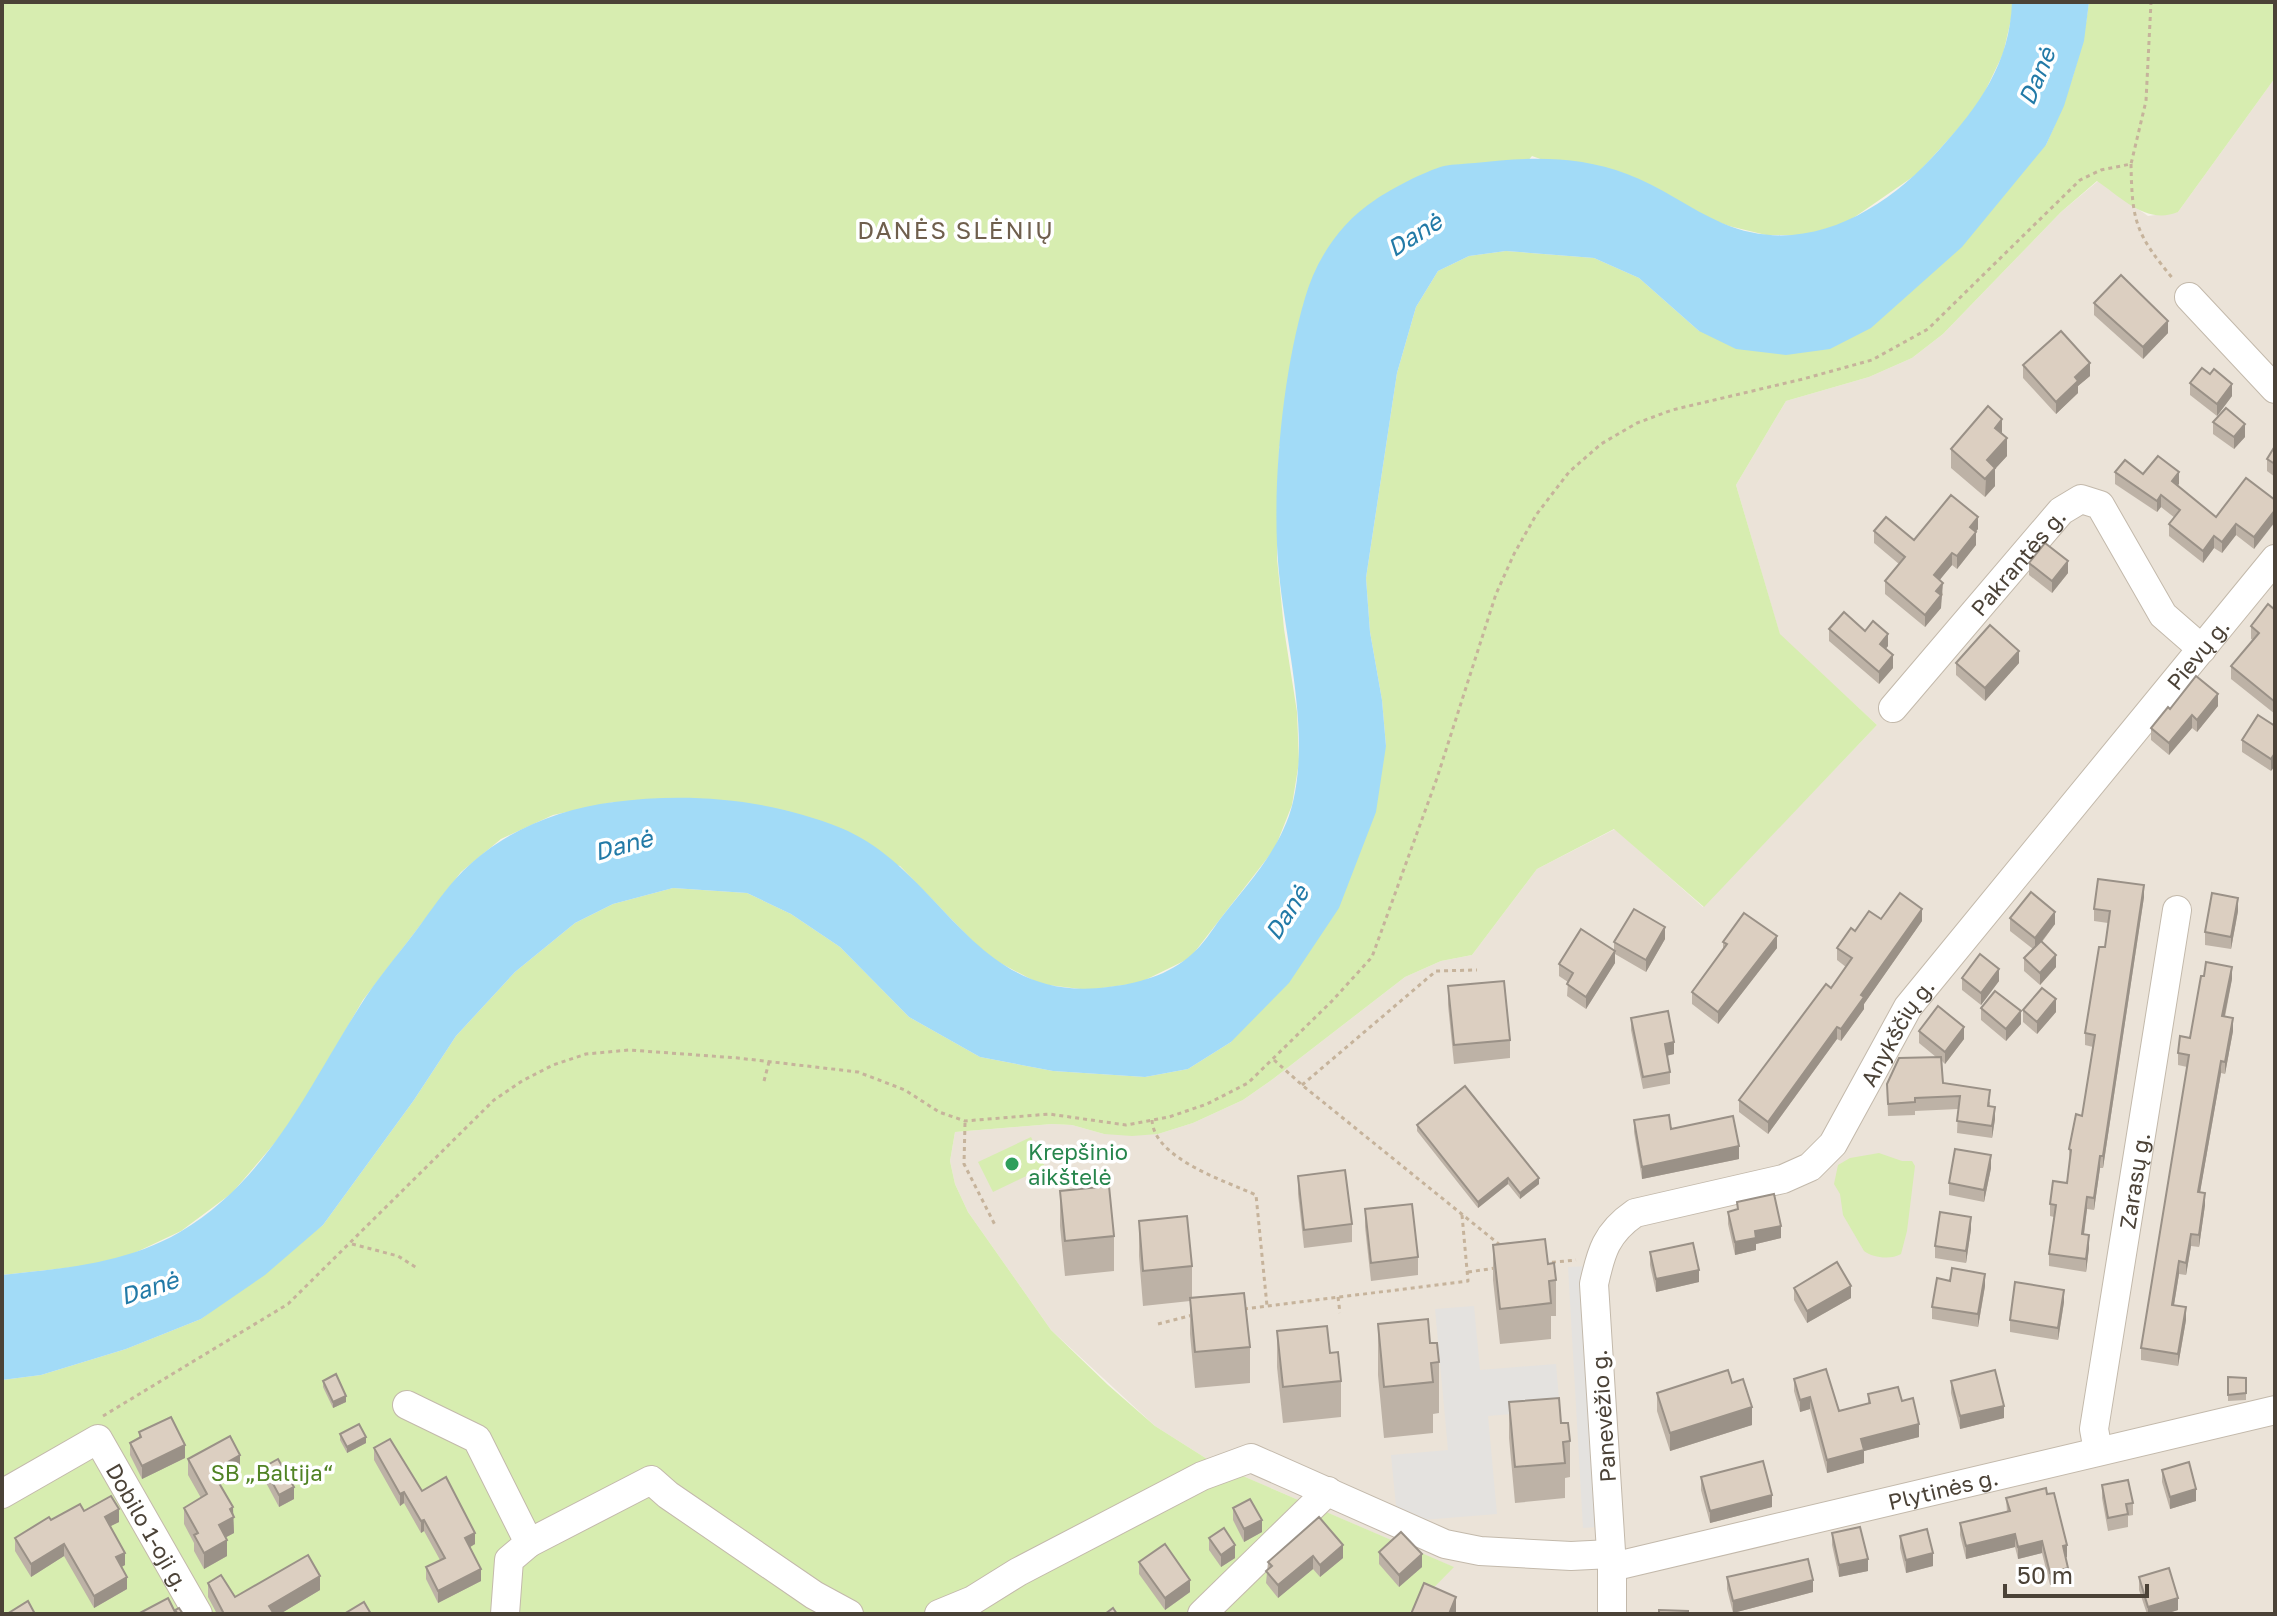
<svg xmlns="http://www.w3.org/2000/svg" width="2277" height="1616" font-family="'Golos Text',sans-serif">
<style>
.residential{fill:#ebe3d8}
.green{fill:#d7edb0}
.parking{fill:#e4e2df}
.water{fill:#a2dbf7}
.lines{fill:none;stroke-linecap:round;stroke-linejoin:round}
.minor-casing{stroke:#c3b9ab;stroke-width:30}
.path{stroke:#c6b39b;stroke-width:3;stroke-dasharray:4 4;stroke-linecap:butt}
.minor{stroke:#fff;stroke-width:28}
.wall{fill:#bdb2a6}
.shaded-wall{fill:#9a9187}
.building{fill:#dccfc1;stroke:#9a9187;stroke-width:2}
.leisure-dot{fill:#2e9e5b;stroke:#fff;stroke-width:3}
.labels{text-anchor:middle;dominant-baseline:central;stroke-width:7;stroke-linejoin:round;paint-order:stroke}
.street-label{font-size:22px;fill:#4b4237;stroke:#fff}
.leisure-label{font-size:22px;fill:#27864d;stroke:#fff;text-anchor:start}
.park-label{font-size:22px;fill:#508324;stroke:#fff}
.water-label{font-size:24px;font-style:italic;fill:#227aa7;stroke:#fff}
.neighbourhood-label{font-size:24px;letter-spacing:2px;fill:#6f5f4d;stroke:#fff}
</style>
<rect width="100%" height="100%" fill="#f6f1ea"/>
<!-- residential -->
<polygon class="residential" points="2275,78 2275,1614 1408,1614 1453,1567 1215,1464 1155,1426 1051,1330 968,1212 955,1184 950,1161 955,1132 1052,1124 1072,1125 1104,1134 1158,1134 1193,1123 1243,1100 1273,1079 1405,977 1441,961 1472,955 1537,869 1615,829 1703,907 1877,725 1780,635 1736,485 1786,401 1869,377 1912,358 1943,334 2061,212 2098,181 2148,216 2178,212"/>
<!-- green -->
<g class="green">
<polygon points="2,2 2012,2 2013,11 2003,54 1977,108 1917,174 1846,223 1805,235 1766,235 1729,226 1532,156 1279,447 1277,558 1284,629 1297,712 1299,762 1292,805 1275,848 1190,958 1139,983 1088,990 1040,984 987,956 900,866 614,802 553,815 501,839 461,872 363,1000 291,1124 232,1193 181,1231 128,1256 84,1266 2,1275"/>
<path d="M2089,2h186v76l-97,134c-31,13 -56,-14 -81,-31l-36,31 -118,122 -31,24 -43,19 -83,24 -50,84 44,149 97,91 -173,182 -90,-78 -77,40 -65,86 -31,6 -36,16 -132,102 -30,21 -50,23 -35,11 -26,2 -28,-2 -32,-9 -20,-1 -97,8 -5,29 5,23 13,28 83,118 57,55 47,41 60,38 239,103 -46,47h-1406v-234l39,-5 85,-26 75,-30 122,-94 91,-125 42,-64 59,-64 60,-49 38,-19 60,-16 74,5 44,21 49,33 69,70 71,40 73,14 92,6 43,-8 43,-27 155,-296 -4,-46 -12,-68 -4,-54 31,-205 19,-66 22,-36 31,-15 37,-5 88,7 45,20 60,53 347,-186c21,-46 37,-92 43,-143z"/>
<polygon points="1031,1137 1045,1167 993,1192 978,1162"/>
<path d="M1879,1153l23,8h10l3,5 -8,65 -6,23c-10,6 -28,4 -37,-3l-21,-36 -3,-21 -6,-10 4,-19 12,-7z"/>
</g>
<!-- parking -->
<g class="parking">
<polygon points="1592,1266 1609,1526 1583,1528 1568,1267"/>
<polygon points="1474,1306 1480,1370 1556,1364 1560,1410 1488,1416 1497,1514 1422,1520 1396,1506 1391,1455 1448,1450 1435,1309"/>
</g>
<!-- water -->
<path class="water" d="M2012,2h77l-5,39 -20,65 -18,39 -84,102 -91,81 -41,21 -44,6 -50,-6 -37,-18 -60,-53 -45,-20 -88,-7 -37,5 -31,15 -22,36 -19,66 -31,205 4,54 12,68 4,46 -10,66 -37,96 -50,75 -58,59 -43,27 -43,8 -92,-6 -73,-14 -71,-40 -69,-70 -49,-33 -44,-21 -74,-5 -60,16 -38,19 -60,49 -59,64 -42,64 -91,125 -58,50 -64,44 -75,30 -85,26 -39,5v-105c62,-7 123,-11 178,-43 89,-53 127,-143 180,-226 16,-26 37,-50 55,-74 15,-20 30,-43 48,-61 40,-40 95,-62 151,-69 75,-10 156,-3 227,26 103,43 132,177 267,159 28,-3 62,-12 84,-33 11,-9 20,-24 29,-36 28,-36 61,-70 72,-116 17,-73 -7,-156 -14,-229 -8,-80 3,-198 26,-275 11,-39 36,-76 70,-98 16,-11 50,-29 69,-34 10,-2 21,-2 31,-3 51,-6 102,-8 152,11 33,12 63,35 95,49 83,36 163,-12 217,-73 40,-44 71,-87 73,-148z"/>
<g class="lines">
<!-- minor casing -->
<g class="minor-casing">
<g id="minor">
<polyline points="2189,297 2275,389"/>
<path id="s1" d="M1893,708l168,-197 20,-12 19,6 63,110 39,34"/>
<polyline points="407,1405 477,1439 529,1543 509,1560 505,1614"/>
<path id="s2" d="M2098,1451l-4,-22 83,-519"/>
<path id="s3" d="M2,1494l96,-55 100,175"/>
<polyline points="529,1543 651,1480 668,1495 814,1595 849,1614"/>
<path id="s4" d="M1612,1567l663,-157"/>
<polyline points="939,1614 973,1600 1018,1572 1202,1476 1251,1458 1445,1544 1480,1551 1571,1556 1611,1554"/>
<polyline points="1202,1614 1328,1491"/>
<path id="s5" d="M1612,1614v-47l-18,-283c7,-32 12,-51 41,-71l148,-34 27,-12 23,-23 75,-137 367,-448"/>
</g>
</g>
<!-- path -->
<g class="path">
<path d="M2131,164c1,59 5,70 43,116"/>
<polyline points="1274,1060 1302,1085 1500,1245"/>
<polyline points="764,1081 769,1062"/>
<polyline points="1302,1085 1436,971 1477,970"/>
<path d="M1152,1120c2,39 74,61 104,75l11,111"/>
<polyline points="965,1123 964,1164 996,1227"/>
<polyline points="352,1244 398,1256 417,1268"/>
<polyline points="1544,1263 1576,1260"/>
<polyline points="1468,1272 1496,1268"/>
<polyline points="1338,1297 1340,1313"/>
<polyline points="1244,1309 1468,1281 1462,1215"/>
<polyline points="1158,1324 1193,1315"/>
<polyline points="103,1416 288,1304 494,1100 522,1081 553,1065 586,1054 629,1050 738,1058 858,1072 905,1090 939,1112 965,1121 1049,1114 1126,1125 1169,1117 1207,1104 1248,1083 1332,1001 1372,957 1437,778 1496,594 1514,554 1536,515 1569,472 1601,444 1637,423 1672,410 1803,379 1872,360 1928,329 2080,180 2101,170 2131,164 2146,101 2151,2"/>
</g>
<!-- minor -->
<use href="#minor" class="minor"/>
</g>
<!-- wall -->
<g class="wall">
<polygon points="2094,303 2168,333 2143,359 2094,315"/>
<polygon points="2023,365 2090,376 2078,386 2078,393 2056,414 2023,378"/>
<polygon points="2210,374 2232,396 2217,416 2190,395 2190,383"/>
<polygon points="2213,422 2245,437 2234,449 2213,434"/>
<polygon points="2002,434 2007,456 1995,469 1995,486 1985,497 1951,468 1951,449"/>
<polygon points="2275,446 2275,477 2267,471 2267,459"/>
<polygon points="2115,472 2143,474 2179,484 2177,485 2216,517 2275,500 2254,549 2236,535 2222,553 2214,548 2203,563 2169,536 2169,524 2175,518 2161,507 2157,512 2115,484"/>
<polygon points="1978,529 1975,532 1976,545 1957,569 1952,565 1939,580 1943,595 1941,597 1941,608 1925,627 1885,594 1885,581 1899,564 1874,543 1874,531 1914,540"/>
<polygon points="2029,563 2068,573 2052,593 2029,575"/>
<polygon points="2275,610 2275,714 2231,679 2231,666 2253,640 2251,639 2251,626"/>
<polygon points="1829,629 1865,631 1888,646 1885,649 1893,668 1879,684 1829,641"/>
<polygon points="1956,663 2019,663 1985,701 1956,675"/>
<polygon points="2218,706 2197,732 2192,728 2169,755 2151,740 2151,728 2170,709"/>
<polygon points="2275,726 2271,771 2242,752 2242,740"/>
<polygon points="2144,897 2103,1168 2100,1168 2094,1210 2087,1209 2084,1235 2089,1248 2086,1272 2049,1266 2049,1254 2054,1217 2050,1216 2050,1204 2067,1183 2070,1162 2069,1149 2082,1116 2093,1047 2085,1045 2085,1033 2105,947 2108,923 2094,921 2094,909"/>
<polygon points="2238,911 2231,949 2205,945 2205,932"/>
<polygon points="2010,918 2055,924 2042,942 2056,967 2040,985 2024,971 2024,958 2033,949 2010,931"/>
<polygon points="1881,919 1922,921 1864,1004 1864,1009 1841,1041 1837,1039 1768,1134 1739,1112 1739,1100 1831,988 1846,967 1837,960 1837,948 1855,931"/>
<polygon points="1665,939 1646,972 1615,954 1615,963 1586,1009 1567,996 1568,982 1559,976 1559,964 1614,950 1614,942"/>
<polygon points="1723,942 1777,948 1718,1024 1692,1004 1692,992 1723,949"/>
<polygon points="1962,978 1999,981 1981,1005 1962,990"/>
<polygon points="2232,979 2225,1017 2233,1031 2225,1074 2221,1073 2200,1192 2205,1205 2199,1247 2191,1246 2186,1275 2179,1274 2174,1305 2186,1320 2178,1366 2141,1360 2141,1348 2187,1067 2178,1065 2178,1053 2190,1038"/>
<polygon points="1448,986 1510,1040 1510,1058 1454,1064 1448,1005"/>
<polygon points="1981,1008 2021,1024 2006,1041 1981,1020"/>
<polygon points="2023,1010 2056,1012 2037,1034 2023,1022"/>
<polygon points="1631,1018 1674,1054 1667,1056 1670,1072 1670,1084 1643,1089 1631,1030"/>
<polygon points="1919,1031 1964,1039 1945,1064 1942,1061 1943,1083 1990,1102 1990,1106 1995,1119 1992,1138 1957,1133 1958,1109 1915,1111 1915,1115 1888,1116 1887,1084 1936,1057 1919,1043"/>
<polygon points="1634,1120 1671,1129 1739,1159 1642,1179 1634,1132"/>
<polygon points="1417,1125 1539,1184 1520,1199 1508,1184 1478,1208 1417,1131"/>
<polygon points="1991,1168 1984,1202 1949,1195 1949,1183"/>
<polygon points="1298,1176 1352,1224 1352,1242 1304,1248 1298,1194"/>
<polygon points="1060,1191 1114,1236 1114,1271 1065,1276 1060,1226"/>
<polygon points="1737,1202 1781,1238 1756,1244 1756,1250 1735,1255 1728,1224 1728,1212 1737,1210"/>
<polygon points="1365,1209 1418,1257 1418,1275 1371,1281 1365,1227"/>
<polygon points="1139,1221 1192,1266 1192,1298 1250,1347 1250,1383 1195,1388 1190,1334 1190,1301 1143,1306 1139,1256"/>
<polygon points="1971,1229 1966,1263 1935,1258 1935,1246"/>
<polygon points="1493,1245 1548,1264 1556,1280 1556,1316 1551,1316 1551,1339 1500,1344 1493,1280"/>
<polygon points="1650,1252 1699,1282 1656,1292 1650,1265"/>
<polygon points="1985,1286 1978,1327 1932,1319 1932,1307"/>
<polygon points="1794,1288 1851,1298 1807,1323 1794,1300"/>
<polygon points="2064,1302 2058,1340 2010,1332 2010,1320"/>
<polygon points="1378,1324 1430,1343 1439,1362 1439,1413 1433,1414 1433,1433 1384,1438 1378,1375"/>
<polygon points="1277,1331 1330,1353 1341,1381 1341,1417 1283,1423 1277,1367"/>
<polygon points="2228,1377 2246,1378 2246,1400 2228,1401"/>
<polygon points="1794,1379 1839,1411 1868,1403 1868,1394 1902,1401 1919,1437 1864,1451 1864,1463 1827,1473 1810,1409 1800,1412 1794,1391"/>
<polygon points="323,1381 346,1402 333,1408 323,1387"/>
<polygon points="1951,1381 2004,1418 1960,1429 1951,1393"/>
<polygon points="1732,1383 1752,1425 1670,1451 1657,1411 1657,1393"/>
<polygon points="1509,1402 1561,1423 1570,1441 1570,1477 1565,1478 1565,1498 1515,1503 1509,1438"/>
<polygon points="139,1432 185,1458 142,1479 130,1455 130,1443 139,1438"/>
<polygon points="340,1434 366,1443 347,1453 340,1440"/>
<polygon points="374,1448 422,1491 475,1544 470,1547 481,1581 438,1603 426,1579 426,1567 440,1560 424,1531 421,1533 404,1503 400,1506 374,1460"/>
<polygon points="188,1459 240,1472 219,1484 233,1516 234,1533 226,1537 227,1556 204,1569 194,1551 194,1543 184,1524 184,1508 201,1498 188,1475"/>
<polygon points="264,1467 294,1499 279,1507 264,1479"/>
<polygon points="2162,1470 2196,1501 2170,1509 2162,1482"/>
<polygon points="1701,1477 1772,1507 1710,1523 1701,1490"/>
<polygon points="2102,1485 2133,1503 2133,1515 2128,1516 2128,1527 2108,1531 2102,1498"/>
<polygon points="2006,1498 2067,1557 2065,1558 2068,1581 2050,1585 2042,1553 2018,1559 2015,1547 1966,1559 1960,1535 1960,1523 2007,1512"/>
<polygon points="1233,1508 1262,1532 1244,1542 1233,1520"/>
<polygon points="84,1511 119,1522 110,1526 125,1565 121,1567 127,1589 94,1608 64,1556 31,1577 15,1551 15,1538 51,1520"/>
<polygon points="1832,1533 1868,1571 1839,1577 1832,1545"/>
<polygon points="1900,1536 1933,1566 1906,1573 1900,1548"/>
<polygon points="1209,1538 1235,1558 1221,1567 1209,1550"/>
<polygon points="1343,1545 1343,1558 1320,1577 1313,1569 1278,1598 1266,1583 1268,1562"/>
<polygon points="1379,1552 1422,1567 1399,1587 1379,1564"/>
<polygon points="1139,1562 1190,1592 1165,1610 1139,1574"/>
<polygon points="1727,1577 1813,1592 1733,1613 1727,1589"/>
<polygon points="2139,1577 2178,1610 2165,1614 2147,1614 2139,1590"/>
<polygon points="208,1583 235,1597 320,1590 280,1614 217,1614 208,1597"/>
</g>
<!-- shaded-wall -->
<g class="shaded-wall">
<polygon points="2168,321 2168,333 2143,359 2143,347"/>
<polygon points="2090,363 2090,376 2078,386 2078,393 2056,414 2056,402 2075,377"/>
<polygon points="2232,384 2232,396 2217,416 2217,404"/>
<polygon points="2002,419 2002,437 1995,428"/>
<polygon points="2245,424 2245,437 2234,449 2234,437"/>
<polygon points="2007,438 2007,456 1995,469 1995,486 1985,497 1987,460"/>
<polygon points="2179,472 2179,484 2172,492 2172,481"/>
<polygon points="2161,495 2161,507 2157,512 2157,501"/>
<polygon points="2275,510 2275,522 2254,549 2254,537"/>
<polygon points="1978,517 1978,529 1970,539 1970,527"/>
<polygon points="2236,524 2236,535 2222,553 2222,542"/>
<polygon points="1976,532 1976,545 1957,569 1957,556"/>
<polygon points="2214,536 2214,548 2203,563 2203,551"/>
<polygon points="1952,553 1952,565 1934,587 1934,575"/>
<polygon points="2068,561 2068,573 2052,593 2052,581"/>
<polygon points="1943,583 1941,608 1925,627 1925,615 1936,591"/>
<polygon points="1888,634 1888,646 1880,656 1880,644"/>
<polygon points="2019,651 2019,663 1985,701 1985,688"/>
<polygon points="1893,655 1893,668 1879,684 1879,672"/>
<polygon points="2218,694 2218,706 2197,732 2197,720"/>
<polygon points="2192,715 2192,728 2169,755 2169,743"/>
<polygon points="2275,753 2275,766 2271,771 2271,759"/>
<polygon points="2144,885 2144,897 2103,1168 2103,1156"/>
<polygon points="2238,898 2238,911 2231,949 2231,937"/>
<polygon points="1922,909 1922,921 1864,1004 1864,1009 1841,1041 1841,1029 1861,995"/>
<polygon points="2055,912 2055,924 2035,950 2035,938"/>
<polygon points="1665,927 1665,939 1646,972 1646,960"/>
<polygon points="1777,936 1777,948 1718,1024 1718,1012"/>
<polygon points="1615,951 1615,963 1586,1009 1586,997"/>
<polygon points="2056,955 2056,967 2040,985 2040,973"/>
<polygon points="2232,967 2232,979 2222,1029 2222,1016"/>
<polygon points="1999,969 1999,981 1981,1005 1981,993"/>
<polygon points="2056,999 2056,1012 2037,1034 2037,1022"/>
<polygon points="2021,1011 2021,1024 2006,1041 2006,1029"/>
<polygon points="2233,1018 2233,1031 2225,1074 2225,1062"/>
<polygon points="1837,1027 1837,1039 1768,1134 1768,1122"/>
<polygon points="1964,1027 1964,1039 1945,1064 1945,1052"/>
<polygon points="1674,1042 1674,1054 1665,1056 1665,1044"/>
<polygon points="2221,1061 2221,1073 2198,1204 2198,1192"/>
<polygon points="1995,1107 1995,1119 1992,1138 1992,1126"/>
<polygon points="1739,1146 1739,1159 1642,1179 1642,1167"/>
<polygon points="1991,1155 1991,1168 1984,1202 1984,1190"/>
<polygon points="2100,1156 2100,1168 2094,1210 2094,1198"/>
<polygon points="1508,1178 1508,1184 1478,1208 1478,1202"/>
<polygon points="1539,1178 1539,1184 1520,1199 1520,1193"/>
<polygon points="2205,1193 2205,1205 2199,1247 2199,1235"/>
<polygon points="2087,1197 2087,1209 2082,1247 2082,1234"/>
<polygon points="1971,1217 1971,1229 1966,1263 1966,1251"/>
<polygon points="1781,1226 1781,1238 1756,1244 1756,1250 1735,1255 1735,1242 1755,1231"/>
<polygon points="2191,1234 2191,1246 2186,1275 2186,1263"/>
<polygon points="2089,1235 2089,1248 2086,1272 2086,1259"/>
<polygon points="2179,1261 2179,1274 2172,1317 2172,1305"/>
<polygon points="1699,1270 1699,1282 1656,1292 1656,1279"/>
<polygon points="1985,1274 1985,1286 1978,1327 1978,1314"/>
<polygon points="1851,1286 1851,1298 1807,1323 1807,1311"/>
<polygon points="2064,1290 2064,1302 2058,1340 2058,1328"/>
<polygon points="2186,1307 2186,1320 2178,1366 2178,1354"/>
<polygon points="346,1396 346,1402 333,1408 333,1402"/>
<polygon points="1810,1397 1810,1409 1800,1412 1800,1400"/>
<polygon points="2004,1406 2004,1418 1960,1429 1960,1416"/>
<polygon points="1752,1407 1752,1425 1670,1451 1670,1433"/>
<polygon points="1919,1424 1919,1437 1864,1451 1864,1463 1827,1473 1827,1460 1861,1439"/>
<polygon points="366,1437 366,1443 347,1453 347,1447"/>
<polygon points="185,1445 185,1458 142,1479 142,1466"/>
<polygon points="240,1455 240,1472 212,1488 212,1471"/>
<polygon points="294,1487 294,1499 279,1507 279,1495"/>
<polygon points="2196,1489 2196,1501 2170,1509 2170,1497"/>
<polygon points="404,1492 404,1503 400,1506 400,1494"/>
<polygon points="1772,1495 1772,1507 1710,1523 1710,1511"/>
<polygon points="233,1507 234,1533 219,1541 219,1525 230,1509"/>
<polygon points="119,1509 119,1522 105,1529 105,1517"/>
<polygon points="424,1520 424,1531 421,1533 421,1521"/>
<polygon points="1262,1520 1262,1532 1244,1542 1244,1529"/>
<polygon points="475,1533 475,1544 465,1550 465,1538"/>
<polygon points="2015,1534 2015,1547 1966,1559 1966,1546"/>
<polygon points="227,1540 227,1556 204,1569 204,1553"/>
<polygon points="2042,1541 2042,1553 2018,1559 2018,1547"/>
<polygon points="64,1544 64,1556 31,1577 31,1564"/>
<polygon points="1235,1545 1235,1558 1221,1567 1221,1555"/>
<polygon points="1343,1545 1343,1558 1320,1577 1320,1565"/>
<polygon points="2067,1545 2067,1557 2063,1558 2063,1546"/>
<polygon points="125,1553 125,1565 116,1570 116,1557"/>
<polygon points="1933,1553 1933,1566 1906,1573 1906,1560"/>
<polygon points="1422,1554 1422,1567 1399,1587 1399,1575"/>
<polygon points="1313,1556 1313,1569 1278,1598 1278,1585"/>
<polygon points="1868,1559 1868,1571 1839,1577 1839,1565"/>
<polygon points="2068,1568 2068,1581 2050,1585 2050,1573"/>
<polygon points="481,1569 481,1581 438,1603 438,1591"/>
<polygon points="320,1576 320,1590 280,1614 269,1614 269,1606"/>
<polygon points="127,1577 127,1589 94,1608 94,1596"/>
<polygon points="1190,1580 1190,1592 1165,1610 1165,1598"/>
<polygon points="1813,1580 1813,1592 1733,1613 1733,1601"/>
<polygon points="1456,1597 1456,1614 1449,1614"/>
<polygon points="2178,1598 2178,1610 2165,1614 2148,1614 2148,1607"/>
</g>
<!-- building -->
<g class="building">
<polygon points="2121,275 2168,321 2143,347 2094,303"/>
<polygon points="2061,331 2090,363 2075,377 2078,381 2056,402 2023,365"/>
<polygon points="2202,368 2210,374 2214,369 2232,384 2217,404 2190,383"/>
<polygon points="1988,406 2002,419 1995,428 2007,438 1987,460 1995,468 1985,479 1951,449"/>
<polygon points="2226,408 2245,424 2234,437 2213,422"/>
<polygon points="2275,446 2275,464 2267,459"/>
<polygon points="2158,456 2179,472 2172,481 2216,517 2246,478 2275,500 2275,510 2254,537 2236,524 2222,542 2214,536 2203,551 2169,524 2180,510 2161,495 2157,501 2115,472 2125,460 2143,474"/>
<polygon points="1951,495 1978,517 1970,527 1976,532 1957,556 1952,553 1934,575 1943,583 1936,591 1941,595 1925,615 1885,581 1905,557 1874,531 1886,517 1914,540"/>
<polygon points="2045,543 2068,561 2052,581 2029,563"/>
<polygon points="2268,604 2275,610 2275,702 2231,666 2259,633 2251,626"/>
<polygon points="1844,612 1865,631 1873,621 1888,634 1880,644 1893,655 1879,672 1829,629"/>
<polygon points="1990,625 2019,651 1985,688 1956,663"/>
<polygon points="2196,676 2218,694 2197,720 2192,715 2169,743 2151,728 2168,707 2170,709"/>
<polygon points="2258,715 2275,726 2275,753 2271,759 2242,740"/>
<polygon points="2098,879 2144,885 2103,1156 2100,1156 2094,1198 2087,1197 2082,1234 2089,1235 2086,1259 2049,1254 2056,1205 2050,1204 2053,1181 2067,1183 2071,1150 2069,1149 2076,1114 2082,1116 2095,1035 2085,1033 2099,947 2105,947 2110,911 2094,909"/>
<polygon points="2031,892 2055,912 2035,938 2010,918"/>
<polygon points="1900,893 1922,909 1861,995 1864,997 1841,1029 1837,1027 1768,1122 1739,1100 1826,984 1831,988 1852,958 1837,948 1851,928 1855,931 1869,911 1881,919"/>
<polygon points="2212,893 2238,898 2231,937 2205,932"/>
<polygon points="1634,909 1665,927 1646,960 1614,942"/>
<polygon points="1744,913 1777,936 1718,1012 1692,992 1727,944 1723,942"/>
<polygon points="1581,929 1615,951 1586,997 1567,984 1573,973 1559,964"/>
<polygon points="2041,941 2056,955 2040,973 2024,958"/>
<polygon points="1980,954 1999,969 1981,993 1962,978"/>
<polygon points="2206,962 2232,967 2222,1016 2233,1018 2225,1062 2221,1061 2198,1192 2205,1193 2199,1235 2191,1234 2186,1263 2179,1261 2172,1305 2186,1307 2178,1354 2141,1348 2189,1055 2178,1053 2180,1036 2190,1038 2201,976 2204,976"/>
<polygon points="1504,981 1510,1040 1454,1045 1448,986"/>
<polygon points="2042,988 2056,999 2037,1022 2023,1010"/>
<polygon points="1995,991 2021,1011 2006,1029 1981,1008"/>
<polygon points="1938,1006 1964,1027 1945,1052 1919,1031"/>
<polygon points="1668,1011 1674,1042 1665,1044 1670,1072 1643,1077 1631,1018"/>
<polygon points="1941,1057 1943,1083 1990,1090 1988,1106 1995,1107 1992,1126 1957,1121 1960,1096 1915,1098 1915,1102 1888,1104 1887,1084 1899,1058"/>
<polygon points="1465,1086 1539,1178 1520,1193 1508,1178 1478,1202 1417,1125"/>
<polygon points="1669,1115 1671,1129 1733,1116 1739,1146 1642,1167 1634,1120"/>
<polygon points="1955,1149 1991,1155 1984,1190 1949,1183"/>
<polygon points="1345,1170 1352,1224 1304,1230 1298,1176"/>
<polygon points="1109,1186 1114,1236 1065,1241 1060,1191"/>
<polygon points="1774,1194 1781,1226 1755,1231 1756,1238 1735,1242 1728,1212 1738,1209 1737,1202"/>
<polygon points="1412,1204 1418,1257 1371,1263 1365,1209"/>
<polygon points="1940,1212 1971,1217 1966,1251 1935,1246"/>
<polygon points="1187,1216 1192,1266 1143,1271 1139,1221"/>
<polygon points="1545,1239 1548,1264 1554,1263 1556,1280 1549,1281 1551,1303 1500,1309 1493,1245"/>
<polygon points="1693,1243 1699,1270 1656,1279 1650,1252"/>
<polygon points="1837,1262 1851,1286 1807,1311 1794,1288"/>
<polygon points="1952,1268 1985,1274 1978,1314 1932,1307 1937,1278 1950,1281"/>
<polygon points="2015,1282 2064,1290 2058,1328 2010,1320"/>
<polygon points="1244,1293 1250,1347 1195,1352 1190,1298"/>
<polygon points="1428,1319 1430,1343 1437,1343 1439,1362 1431,1363 1433,1382 1384,1387 1378,1324"/>
<polygon points="1327,1326 1330,1353 1338,1352 1341,1381 1283,1387 1277,1331"/>
<polygon points="1826,1369 1839,1411 1870,1403 1868,1394 1898,1387 1902,1401 1913,1398 1919,1424 1861,1439 1864,1450 1827,1460 1810,1397 1800,1400 1794,1379"/>
<polygon points="1728,1370 1732,1383 1743,1379 1752,1407 1670,1433 1657,1393"/>
<polygon points="1995,1370 2004,1406 1960,1416 1951,1381"/>
<polygon points="336,1374 346,1396 333,1402 323,1381"/>
<polygon points="2228,1377 2246,1378 2246,1393 2228,1395"/>
<polygon points="1559,1398 1561,1423 1568,1423 1570,1441 1563,1442 1565,1463 1515,1467 1509,1402"/>
<polygon points="171,1417 185,1445 142,1466 130,1443 141,1437 139,1432"/>
<polygon points="359,1424 366,1437 347,1447 340,1434"/>
<polygon points="230,1436 240,1455 212,1471 233,1507 230,1509 234,1517 219,1525 227,1540 204,1553 194,1535 198,1533 184,1508 207,1494 188,1459"/>
<polygon points="390,1439 422,1491 446,1477 475,1533 465,1538 481,1569 438,1591 426,1567 445,1558 424,1520 421,1521 404,1492 400,1494 374,1448"/>
<polygon points="278,1459 294,1487 279,1495 264,1467"/>
<polygon points="1763,1461 1772,1495 1710,1511 1701,1477"/>
<polygon points="2189,1462 2196,1489 2170,1497 2162,1470"/>
<polygon points="2128,1480 2133,1503 2126,1504 2128,1514 2108,1518 2102,1485"/>
<polygon points="2046,1488 2047,1494 2054,1493 2067,1545 2063,1546 2068,1568 2050,1573 2042,1541 2018,1547 2015,1534 1966,1546 1960,1523 2010,1511 2006,1498"/>
<polygon points="111,1496 119,1509 105,1517 125,1553 116,1557 127,1577 94,1596 64,1544 31,1564 15,1538 49,1517 51,1520 80,1504 84,1511"/>
<polygon points="1250,1499 1262,1520 1244,1529 1233,1508"/>
<polygon points="1319,1517 1343,1545 1320,1565 1313,1556 1278,1585 1266,1571 1272,1566 1268,1562"/>
<polygon points="1860,1527 1868,1559 1839,1565 1832,1533"/>
<polygon points="1224,1528 1235,1545 1221,1555 1209,1538"/>
<polygon points="1927,1529 1933,1553 1906,1560 1900,1536"/>
<polygon points="1401,1532 1422,1554 1399,1575 1379,1552"/>
<polygon points="1165,1544 1190,1580 1165,1598 1139,1562"/>
<polygon points="308,1555 320,1576 269,1606 274,1614 224,1614 208,1583 221,1575 235,1597"/>
<polygon points="1808,1559 1813,1580 1733,1601 1727,1577"/>
<polygon points="2169,1568 2178,1598 2148,1607 2139,1577"/>
<polygon points="1424,1583 1456,1597 1449,1614 1411,1614"/>
<polygon points="168,1598 176,1614 138,1614"/>
<polygon points="28,1601 35,1614 7,1614"/>
<polygon points="364,1602 371,1614 344,1614"/>
<polygon points="179,1608 183,1614 178,1614 175,1610"/>
<polygon points="1113,1608 1117,1614 1105,1614"/>
<polygon points="1659,1610 1688,1611 1688,1614 1659,1614"/>
</g>
<!-- markers -->
<circle class="leisure-dot" cx="1012" cy="1164" r="8"/>
<g class="labels">
<!-- street labels -->
<g class="street-label">
<text stroke="none"><textPath href="#s1" startOffset="192">Pakrantės g.</textPath></text>
<text stroke="none"><textPath href="#s5" startOffset="1242">Pievų g.</textPath></text>
<text stroke="none"><textPath href="#s5" startOffset="758">Anykščių g.</textPath></text>
<text stroke="none"><textPath href="#s2" startOffset="274">Zarasų g.</textPath></text>
<text transform="translate(1603 1416) rotate(-94)">Panevėžio g.</text>
<text stroke="none"><textPath href="#s4" startOffset="340">Plytinės g.</textPath></text>
<text stroke="none"><textPath href="#s3" startOffset="212">Dobilo 1-oji g.</textPath></text>
</g>
<!-- leisure labels -->
<g class="leisure-label">
<text x="1028" y="1151">Krepšinio<tspan x="1028" dy="25">aikštelė</tspan></text>
</g>
<!-- park labels -->
<g class="park-label">
<text x="272" y="1472">SB „Baltija“</text>
</g>
<!-- water labels -->
<g class="water-label">
<text transform="translate(2036 76) rotate(-67)">Danė</text>
<text transform="translate(1414 234) rotate(-32)">Danė</text>
<text transform="translate(623 844) rotate(-15)">Danė</text>
<text transform="translate(1286 912) rotate(-57)">Danė</text>
<text transform="translate(149 1287) rotate(-18)">Danė</text>
</g>
<!-- neighbourhood labels -->
<g class="neighbourhood-label">
<text x="956" y="229">DANĖS SLĖNIŲ</text>
</g>
</g>
<!-- border -->
<rect width="2277" height="1616" fill="none" stroke="#4b4237" stroke-width="8"/>
<!-- scale -->
<path d="M2005 1584v12h142v-12" fill="none" stroke="#4b4237" stroke-width="4"/>
<text x="2017" y="1584" font-size="24" fill="#4b4237" stroke="#ffffff" stroke-width="6" paint-order="stroke">50 m</text>
</svg>
